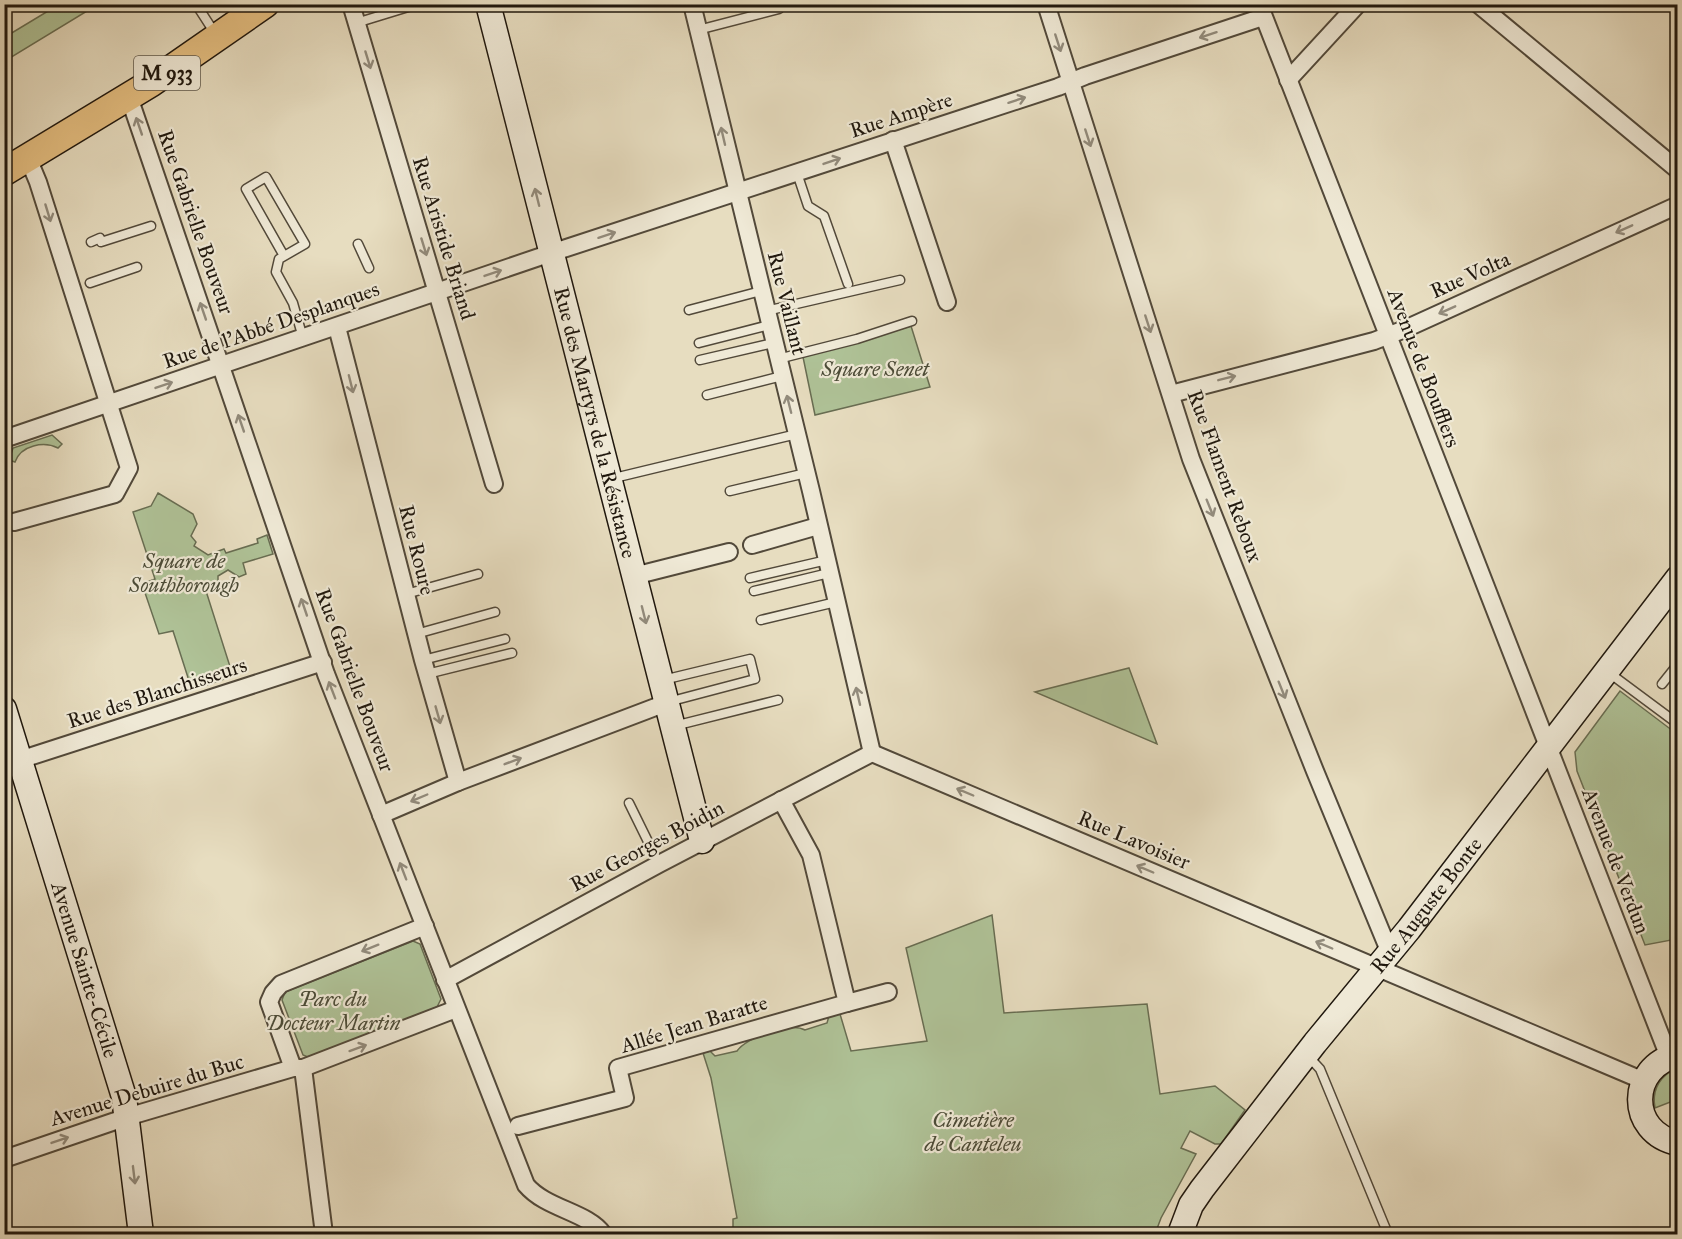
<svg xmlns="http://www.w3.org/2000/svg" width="1682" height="1239" font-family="'IM FELL Great Primer',serif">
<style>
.green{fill:#afc297;stroke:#686d52;stroke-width:1.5}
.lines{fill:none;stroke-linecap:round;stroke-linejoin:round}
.lane-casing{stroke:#52493a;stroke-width:11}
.street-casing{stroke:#52493a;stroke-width:20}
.secondary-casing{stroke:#20180e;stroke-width:27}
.primary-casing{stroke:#20180e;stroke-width:30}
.lane{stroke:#efe9d6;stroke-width:8}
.street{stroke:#efe9d6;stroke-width:16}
.secondary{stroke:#efe9d6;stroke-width:24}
.primary{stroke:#e4be80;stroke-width:27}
.oneway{stroke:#928b7c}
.labels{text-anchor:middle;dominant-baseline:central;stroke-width:4.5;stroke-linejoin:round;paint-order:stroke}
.shield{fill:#efe9d6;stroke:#5e574a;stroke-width:1.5}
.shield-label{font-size:20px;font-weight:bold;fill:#20180e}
.street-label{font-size:21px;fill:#20180e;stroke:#efe9d6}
.park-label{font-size:21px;font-style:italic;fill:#4b4b37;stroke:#efe9d6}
</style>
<rect width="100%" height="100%" fill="#e7ddc0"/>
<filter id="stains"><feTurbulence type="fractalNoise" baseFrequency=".00333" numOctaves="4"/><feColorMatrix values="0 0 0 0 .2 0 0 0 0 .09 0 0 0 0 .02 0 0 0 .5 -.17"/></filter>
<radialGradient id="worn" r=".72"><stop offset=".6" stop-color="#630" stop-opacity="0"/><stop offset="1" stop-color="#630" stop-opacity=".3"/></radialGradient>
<!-- green -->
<g class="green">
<polygon points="58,5 97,5 5,61 5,37"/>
<polygon points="911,326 930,387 815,415 803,357"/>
<path d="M52,435l10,9 -4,4c-14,-7 -37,-3 -43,14l-6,-2 4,-12z"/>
<polygon points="158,493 193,514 197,524 191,536 196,542 194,546 208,555 224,549 226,553 258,543 257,539 267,535 273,554 243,563 246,574 239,577 228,570 218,576 218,587 206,591 233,676 192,690 173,631 159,634 142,584 155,579 133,512 151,506"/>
<polygon points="1129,668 1157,744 1035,692"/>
<polygon points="1620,691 1677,734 1677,939 1645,945 1577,771 1575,752"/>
<path d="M992,915l12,98 143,-9 13,90 55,-8 30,24 -24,34h-6l-25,-13 -9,17 15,6 -35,64 -6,16h-422v-15l4,-1 -26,-140 -8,-25 7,-2 5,5 22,-5c10,-14 53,-29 68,-21l22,-7 2,-7 11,-2 11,37 76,-10 -21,-93z"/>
<polygon points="413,941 420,944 441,999 437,1007 310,1058 303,1055 282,1000 285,992"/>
<path d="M1671,1071l6,17 -4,8v5l-18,7c-3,-16 2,-28 16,-37z"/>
</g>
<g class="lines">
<!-- lane casing -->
<g class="lane-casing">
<g id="lane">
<polyline points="196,4 216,35"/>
<polyline points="356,23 418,4"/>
<polyline points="698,30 779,9"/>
<polyline points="797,173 808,206 824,216 848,284"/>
<polyline points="91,242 100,238 101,242 151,226"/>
<polyline points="358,244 369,268"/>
<polyline points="284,256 246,189 266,177 305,244 279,259 276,272 293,303 303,338"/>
<polyline points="90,283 137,267"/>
<polyline points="689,310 761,291"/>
<polyline points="766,311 900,280"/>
<polyline points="699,343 769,325"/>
<polyline points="778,359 857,339 912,321"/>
<polyline points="700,360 773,343"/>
<polyline points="707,395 782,376"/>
<polyline points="610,479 797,434"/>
<polyline points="730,491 806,473"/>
<polyline points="750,578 827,560"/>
<polyline points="754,591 829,573"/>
<polyline points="406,594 478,574"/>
<polyline points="761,620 836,602"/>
<polyline points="416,634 495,612"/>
<polyline points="423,660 505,639"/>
<polyline points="1608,672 1678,724"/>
<polyline points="427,674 512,653"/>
<polyline points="663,680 750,659 755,679 668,702"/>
<polyline points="1662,684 1678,664"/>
<polyline points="674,726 778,700"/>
<polyline points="629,803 659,864"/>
<polyline points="1307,1055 1320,1069 1388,1234"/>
</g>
</g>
<!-- street casing -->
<g class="street-casing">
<g id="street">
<polyline points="351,4 494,484"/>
<polyline points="692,4 811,491 872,753"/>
<polyline points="1046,4 1191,459 1315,771 1390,953"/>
<polyline points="1259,4 1669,1057"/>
<polyline points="1478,4 1678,170"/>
<polyline points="1288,80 1358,4"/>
<path d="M129,97l197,577 200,511c20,24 62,27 77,49"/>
<polyline points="893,140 947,302"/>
<polyline points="337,327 423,660 458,782"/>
<polyline points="1171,394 1374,341 1405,329 1678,205"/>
<polyline points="4,439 551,253 1058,87 1085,76 1263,17"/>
<polyline points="14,522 115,494 129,468 38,182 28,158"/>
<polyline points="752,545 818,526"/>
<polyline points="634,576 729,552"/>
<polyline points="872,753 1644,1081"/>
<polyline points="4,765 323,662"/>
<polyline points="381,815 458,782 666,703"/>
<polyline points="445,980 659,864 872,753"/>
<polyline points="847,1003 888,992"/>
<polyline points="293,1068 269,1002 273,993 281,984 425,926"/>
<polyline points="303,1068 324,1234"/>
<polyline points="518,1126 625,1098 618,1068 847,1003 811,855 781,800"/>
<polyline points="4,1159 127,1117 293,1068 303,1068 456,1009"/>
</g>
</g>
<!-- secondary casing -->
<g class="secondary-casing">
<g id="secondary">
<path id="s1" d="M488,4l214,837"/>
<path id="s2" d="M4,709l120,388 17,137"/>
<path d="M1678,1055c-50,11 -51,78 0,88"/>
<path id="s3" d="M1180,1234l11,-29 11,-16 113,-146 94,-114 269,-351"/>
</g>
</g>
<!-- primary casing -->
<g class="primary-casing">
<polyline id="primary" points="4,172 151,83 265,4"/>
</g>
<!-- lane -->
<use href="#lane" class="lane"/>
<!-- street -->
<use href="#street" class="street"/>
<!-- secondary -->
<use href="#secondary" class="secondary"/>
<!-- primary -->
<use href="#primary" class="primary"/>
</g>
<!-- one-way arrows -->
<defs><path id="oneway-shaft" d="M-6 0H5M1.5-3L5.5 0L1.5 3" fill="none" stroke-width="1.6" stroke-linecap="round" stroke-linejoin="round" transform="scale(1.5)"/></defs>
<g class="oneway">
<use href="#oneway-shaft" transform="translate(1208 35) rotate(162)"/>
<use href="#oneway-shaft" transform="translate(1058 43) rotate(72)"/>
<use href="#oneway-shaft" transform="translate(368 60) rotate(73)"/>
<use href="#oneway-shaft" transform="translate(1017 100) rotate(-18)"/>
<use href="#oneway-shaft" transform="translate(139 126) rotate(-109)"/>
<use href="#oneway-shaft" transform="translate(723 136) rotate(-103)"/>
<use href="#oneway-shaft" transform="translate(1088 138) rotate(72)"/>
<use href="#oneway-shaft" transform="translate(832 161) rotate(-19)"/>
<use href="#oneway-shaft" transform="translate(537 197) rotate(-104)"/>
<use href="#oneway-shaft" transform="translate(48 213) rotate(73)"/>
<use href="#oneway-shaft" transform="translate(1624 229) rotate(156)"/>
<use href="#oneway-shaft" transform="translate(607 235) rotate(-18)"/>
<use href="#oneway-shaft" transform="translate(424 247) rotate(73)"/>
<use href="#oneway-shaft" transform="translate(493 273) rotate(-19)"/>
<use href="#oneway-shaft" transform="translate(1447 310) rotate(156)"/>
<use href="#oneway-shaft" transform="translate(203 311) rotate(-109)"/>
<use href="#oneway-shaft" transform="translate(1148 324) rotate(72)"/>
<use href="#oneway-shaft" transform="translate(1227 378) rotate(-14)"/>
<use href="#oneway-shaft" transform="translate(351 384) rotate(76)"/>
<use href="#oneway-shaft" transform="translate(164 385) rotate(-19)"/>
<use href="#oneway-shaft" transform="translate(789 404) rotate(-104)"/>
<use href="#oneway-shaft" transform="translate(241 423) rotate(-109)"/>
<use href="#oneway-shaft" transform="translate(1210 508) rotate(68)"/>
<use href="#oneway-shaft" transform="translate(304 607) rotate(-109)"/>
<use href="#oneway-shaft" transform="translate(644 615) rotate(76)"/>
<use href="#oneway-shaft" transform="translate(332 690) rotate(-111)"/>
<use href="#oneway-shaft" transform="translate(1282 690) rotate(68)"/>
<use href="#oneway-shaft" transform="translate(858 696) rotate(-103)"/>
<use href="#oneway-shaft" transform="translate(438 715) rotate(74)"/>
<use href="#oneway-shaft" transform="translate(513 761) rotate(-21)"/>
<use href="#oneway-shaft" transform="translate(965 792) rotate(-157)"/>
<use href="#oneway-shaft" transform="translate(419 798) rotate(157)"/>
<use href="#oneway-shaft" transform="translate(1145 869) rotate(-157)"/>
<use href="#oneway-shaft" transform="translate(403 871) rotate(-111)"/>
<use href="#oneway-shaft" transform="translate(1324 945) rotate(-157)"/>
<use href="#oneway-shaft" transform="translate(370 948) rotate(158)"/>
<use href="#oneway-shaft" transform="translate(358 1048) rotate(-20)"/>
<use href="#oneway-shaft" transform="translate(60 1140) rotate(-19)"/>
<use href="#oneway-shaft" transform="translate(134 1175) rotate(83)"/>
</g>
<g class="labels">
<!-- shield labels -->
<rect class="shield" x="134" y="56" width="66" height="34" rx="4.5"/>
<g class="shield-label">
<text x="167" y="73">M 933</text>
</g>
<!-- street labels -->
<g class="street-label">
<text transform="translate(901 115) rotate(-18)">Rue Ampère</text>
<text transform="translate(196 222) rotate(71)">Rue Gabrielle Bouveur</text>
<text transform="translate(444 238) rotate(73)">Rue Aristide Briand</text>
<text transform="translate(1470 275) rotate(-24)">Rue Volta</text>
<text transform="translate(787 303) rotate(76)">Rue Vaillant</text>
<text transform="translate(271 325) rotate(-19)">Rue de l'Abbé Desplanques</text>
<text transform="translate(1424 368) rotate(69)">Avenue de Boufflers</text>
<text stroke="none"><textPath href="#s1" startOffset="432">Rue des Martyrs de la Résistance</textPath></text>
<text transform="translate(1225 476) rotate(70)">Rue Flament Reboux</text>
<text transform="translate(417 550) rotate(76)">Rue Roure</text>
<text transform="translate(355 680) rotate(70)">Rue Gabrielle Bouveur</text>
<text transform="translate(157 693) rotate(-18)">Rue des Blanchisseurs</text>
<text transform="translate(1134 840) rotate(23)">Rue Lavoisier</text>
<text transform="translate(647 846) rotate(-28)">Rue Georges Boidin</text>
<text transform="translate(1616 861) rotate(69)">Avenue de Verdun</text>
<text stroke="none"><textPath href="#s3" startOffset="412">Rue Auguste Bonte</textPath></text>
<text stroke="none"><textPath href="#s2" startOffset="273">Avenue Sainte-Cécile</textPath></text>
<text transform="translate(694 1024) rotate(-17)">Allée Jean Baratte</text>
<text transform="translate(147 1090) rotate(-17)">Avenue Debuire du Buc</text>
</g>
<!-- park labels -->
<g class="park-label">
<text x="875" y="369">Square Senet</text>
<text x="184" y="561">Square de<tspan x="184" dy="24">Southborough</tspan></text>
<text x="333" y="999">Parc du<tspan x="333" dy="24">Docteur Martin</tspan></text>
<text x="973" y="1120">Cimetière<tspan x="973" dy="24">de Canteleu</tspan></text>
</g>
</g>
<!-- margin -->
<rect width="1682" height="1239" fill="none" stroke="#e7ddc0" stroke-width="24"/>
<rect x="6" y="6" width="1670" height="1227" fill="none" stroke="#20180e" stroke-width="3"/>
<rect x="12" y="12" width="1658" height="1215" fill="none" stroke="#20180e" stroke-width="1.5"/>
<rect width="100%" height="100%" filter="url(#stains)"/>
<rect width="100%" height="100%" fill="url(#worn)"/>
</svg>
